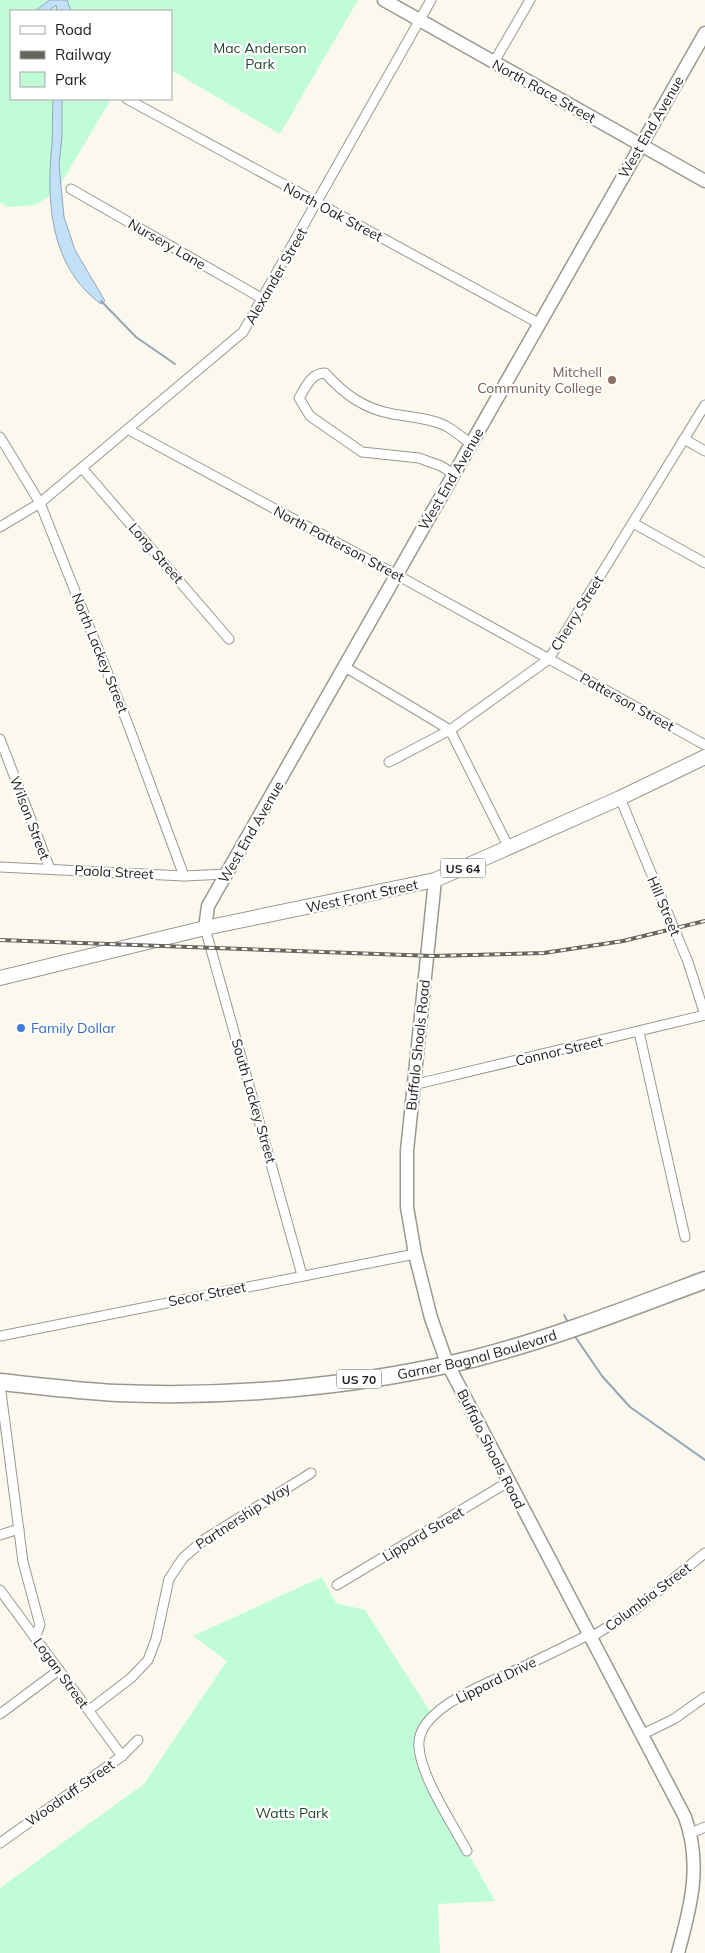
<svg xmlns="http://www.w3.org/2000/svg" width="705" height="1953" font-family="Mulish,sans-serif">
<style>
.green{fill:#c0fcd7}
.water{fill:#c3e0f9;stroke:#92a6b6}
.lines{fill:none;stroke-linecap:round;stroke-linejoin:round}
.stream{stroke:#92a6b6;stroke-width:2}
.street-casing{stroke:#9b998f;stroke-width:11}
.secondary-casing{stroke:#9b998f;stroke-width:15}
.primary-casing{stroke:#9b998f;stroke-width:16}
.highway-casing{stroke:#9b998f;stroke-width:19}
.street{stroke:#fff;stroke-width:9}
.secondary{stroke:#fff;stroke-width:12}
.primary{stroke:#fff;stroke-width:14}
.highway{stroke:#fff;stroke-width:16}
.rail-casing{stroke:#66655e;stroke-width:4}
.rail{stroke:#fff;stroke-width:2;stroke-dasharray:5.5;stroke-linecap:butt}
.education-dot{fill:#8d6e63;stroke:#fff;stroke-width:2}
.shop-dot{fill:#3f7fe0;stroke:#fff;stroke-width:2}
.labels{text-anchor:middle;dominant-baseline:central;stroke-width:4.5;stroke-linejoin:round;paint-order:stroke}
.shield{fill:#fff;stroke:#62625f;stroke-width:1}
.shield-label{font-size:12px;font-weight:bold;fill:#1f1e1a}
.park-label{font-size:14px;fill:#204731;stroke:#fff}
.street-label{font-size:14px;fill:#1f1e1a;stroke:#fff}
.education-label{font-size:14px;fill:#785e54;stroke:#fff;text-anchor:end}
.shop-label{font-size:14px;fill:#366cbe;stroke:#fff;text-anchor:start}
</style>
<rect width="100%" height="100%" fill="#fbf9ee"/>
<!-- green -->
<g class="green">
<polygon points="0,0 358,0 280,134 171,70 171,11 11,11 11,99 111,99 56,192 35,205 7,207 0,202"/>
<polygon points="322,1577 336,1603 365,1610 433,1716 425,1726 421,1757 467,1851 495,1901 438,1904 440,1953 0,1953 0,1888 144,1784 227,1661 193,1636"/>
</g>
<!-- water -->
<g class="water">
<polygon points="50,0 67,0 71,11 57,11 56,5 48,11 35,11"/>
<path d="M53,99h9v37l-3,29 5,52 11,33 30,51 -4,3c-51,-37 -55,-103 -49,-160 1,-15 0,-30 1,-45z"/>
</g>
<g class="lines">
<!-- stream -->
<g class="stream">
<polyline points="101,301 136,337 175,364"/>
<polyline points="564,1315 569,1324"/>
<polyline points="574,1335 602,1376 630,1407 705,1460"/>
</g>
<!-- street casing -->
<g class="street-casing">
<g id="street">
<polyline points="494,62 530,0"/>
<polyline points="127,99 540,324"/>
<polyline points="71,189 263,299"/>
<polyline points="129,430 397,575 705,745"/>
<polyline points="0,437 40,503 129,727 184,876"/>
<polyline points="684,439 705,451"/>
<polyline points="82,468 229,639"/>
<path d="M454,474l-13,-8 -22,-8 -57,-6 -52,-36 -11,-18c7,-11 12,-25 26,-25 19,21 39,36 68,41 17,3 37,4 53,12 9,5 17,12 25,18"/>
<polyline points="633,523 705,563"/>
<polyline points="0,527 40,503 243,332 431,0"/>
<polyline points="345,667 450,730 509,848"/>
<polyline points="0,739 50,869"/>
<polyline points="389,762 450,730 549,659 705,405"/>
<polyline points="620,798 688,962 705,1015"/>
<polyline points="0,867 184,876 227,874"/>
<polyline points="205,928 302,1275"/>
<polyline points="639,1032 685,1237"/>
<polyline points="413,1085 705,1015"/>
<polyline points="0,1336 415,1254"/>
<polyline points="0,1384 23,1562 40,1625 35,1638"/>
<polyline points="0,1535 19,1529"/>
<polyline points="337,1585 508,1482"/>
<polyline points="0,1590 122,1756"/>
<polyline points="590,1638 636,1609 705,1553"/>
<polyline points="89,1710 131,1678 148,1660 156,1639 169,1579 183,1558 205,1539 311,1473"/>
<polyline points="0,1714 59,1670"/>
<polyline points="641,1735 674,1719 705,1697"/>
<polyline points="691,1833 705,1827"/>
<polyline points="0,1843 122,1756 138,1740"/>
<path d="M467,1851c-15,-28 -46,-74 -48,-104 -4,-38 69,-64 97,-77 24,-11 48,-23 72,-35"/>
</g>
</g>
<!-- secondary casing -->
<g class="secondary-casing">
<g id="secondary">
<polyline points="384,0 705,181"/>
<path d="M435,880l-28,271v56l8,47 16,64 16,45 238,454c17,47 6,89 -7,136"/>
<polyline points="205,928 208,906 705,33"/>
</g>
</g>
<!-- primary casing -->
<g class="primary-casing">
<polyline id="primary" points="0,978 205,928 435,880 620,798 705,757"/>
</g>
<!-- highway casing -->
<g class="highway-casing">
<g id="highway">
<path id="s1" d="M0,1382c39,4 78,9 117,11 116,5 246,-7 359,-35 78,-20 154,-50 229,-78"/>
</g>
</g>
<!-- street -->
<use href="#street" class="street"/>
<!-- secondary -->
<use href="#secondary" class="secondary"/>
<!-- primary -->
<use href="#primary" class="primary"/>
<!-- highway -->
<use href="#highway" class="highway"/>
<!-- rail casing -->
<g class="rail-casing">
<polyline id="rail" points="0,940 433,956 544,953 623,941 705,921"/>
</g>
<!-- rail -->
<use href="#rail" class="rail"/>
</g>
<!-- markers -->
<circle class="education-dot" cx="612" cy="380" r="5"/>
<circle class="shop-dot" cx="21" cy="1028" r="5"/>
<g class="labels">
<!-- shield labels -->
<g class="shield">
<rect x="440.5" y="858.5" width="45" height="19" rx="4"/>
<rect x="336.5" y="1369.5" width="45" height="19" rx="4"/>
</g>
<g class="shield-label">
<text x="463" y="868">US 64</text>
<text x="359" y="1379">US 70</text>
</g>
<!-- park labels -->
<g class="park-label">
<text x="260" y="48">Mac Anderson<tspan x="260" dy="16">Park</tspan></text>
<text x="292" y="1813">Watts Park</text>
</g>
<!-- street labels -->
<g class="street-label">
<text transform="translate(544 91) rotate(29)">North Race Street</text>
<text transform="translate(651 127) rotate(-60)">West End Avenue</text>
<text transform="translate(333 212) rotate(28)">North Oak Street</text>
<text transform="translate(167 244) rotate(30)">Nursery Lane</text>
<text transform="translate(276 276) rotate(-60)">Alexander Street</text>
<text transform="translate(451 479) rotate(-60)">West End Avenue</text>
<text transform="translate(339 544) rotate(28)">North Patterson Street</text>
<text transform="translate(156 553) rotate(49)">Long Street</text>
<text transform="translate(577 613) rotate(-58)">Cherry Street</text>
<text transform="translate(100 653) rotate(68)">North Lackey Street</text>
<text transform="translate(627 702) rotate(29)">Patterson Street</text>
<text transform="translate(30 818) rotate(69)">Wilson Street</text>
<text transform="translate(251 832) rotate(-60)">West End Avenue</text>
<text transform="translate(114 872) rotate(3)">Paola Street</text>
<text transform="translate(362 896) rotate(-12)">West Front Street</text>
<text transform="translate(664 906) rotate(67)">Hill Street</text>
<text transform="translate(418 1045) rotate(-84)">Buffalo Shoals Road</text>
<text transform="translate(559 1051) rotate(-13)">Connor Street</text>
<text transform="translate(254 1101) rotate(74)">South Lackey Street</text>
<text transform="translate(207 1294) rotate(-11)">Secor Street</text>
<text stroke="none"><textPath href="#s1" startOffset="481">Garner Bagnal Boulevard</textPath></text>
<text transform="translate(491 1449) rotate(63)">Buffalo Shoals Road</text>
<text transform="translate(243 1516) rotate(-33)">Partnership Way</text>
<text transform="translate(423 1534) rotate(-31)">Lippard Street</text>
<text transform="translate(648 1597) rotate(-37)">Columbia Street</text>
<text transform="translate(61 1673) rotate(54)">Logan Street</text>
<text transform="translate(496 1680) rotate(-26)">Lippard Drive</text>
<text transform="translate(70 1793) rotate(-35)">Woodruff Street</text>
</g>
<!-- education labels -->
<g class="education-label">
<text x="602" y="372">Mitchell<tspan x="602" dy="16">Community College</tspan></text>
</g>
<!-- shop labels -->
<g class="shop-label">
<text x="31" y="1028">Family Dollar</text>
</g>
</g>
<!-- legend -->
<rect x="10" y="10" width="162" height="90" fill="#ffffff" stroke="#a5a5a3"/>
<rect x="20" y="26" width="25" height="8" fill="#ffffff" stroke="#a5a5a3"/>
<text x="55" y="35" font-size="15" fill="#1f1e1a">Road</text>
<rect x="20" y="51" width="25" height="8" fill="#66655e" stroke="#a5a5a3"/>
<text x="55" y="60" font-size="15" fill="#1f1e1a">Railway</text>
<rect x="20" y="72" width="25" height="15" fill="#c0fcd7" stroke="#a5a5a3"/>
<text x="55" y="85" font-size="15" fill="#1f1e1a">Park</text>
</svg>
